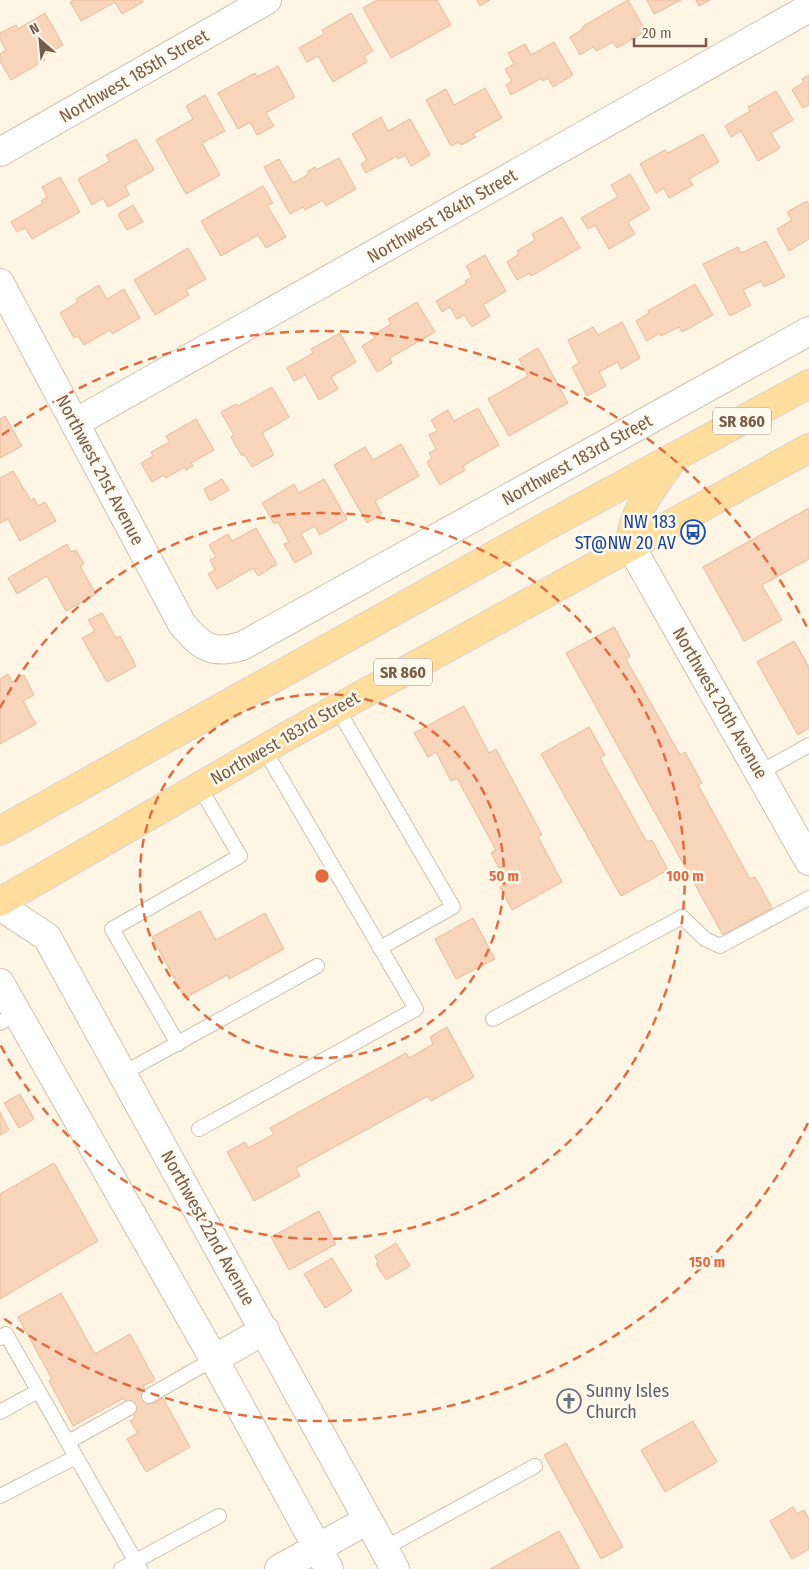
<svg xmlns="http://www.w3.org/2000/svg" width="809" height="1569" font-family="'Fira Sans Condensed',sans-serif">
<style>
.building{fill:#f7d4ba;stroke:#ebbb99}
.lines{fill:none;stroke-linecap:round;stroke-linejoin:round}
.lane-casing{stroke:#d4bfac;stroke-width:16}
.street-casing{stroke:#d4bfac;stroke-width:30}
.secondary-casing{stroke:#d7bfa9;stroke-width:30}
.primary-casing{stroke:#dcd4cf;stroke-width:30}
.lane{stroke:#fff;stroke-width:14}
.street{stroke:#fff;stroke-width:28}
.secondary{stroke:#fff;stroke-width:28}
.primary{stroke:#ffdd9c;stroke-width:28}
.ring{fill:none;stroke:#e26b40;stroke-width:2.5;stroke-dasharray:9 6}
.labels{text-anchor:middle;dominant-baseline:central;stroke-width:5;stroke-linejoin:round;paint-order:stroke}
.shield{fill:#fff9ee;stroke:#a28a79;stroke-width:1}
.shield-label{font-size:16px;font-weight:bold;fill:#7a5b47}
.street-label{font-size:18px;fill:#7a5b47;stroke:#fff9ee}
.transit-label{font-size:18px;fill:#164399;stroke:#fff9ee;text-anchor:end}
.worship-label{font-size:18px;fill:#5b616d;stroke:#fff9ee;text-anchor:start}
.centre{fill:#e26b40;stroke:#fff9ee;stroke-width:2.5}
.ring-label{font-size:15px;text-anchor:middle;font-weight:bold;fill:#e26b40;stroke:#fff9ee;stroke-width:5;stroke-linejoin:round;paint-order:stroke}
</style>
<rect width="100%" height="100%" fill="#fef5e5"/>
<!-- building -->
<g class="building">
<polygon points="73,0 142,0 143,2 122,14 115,2 81,21 70,2"/>
<polygon points="377,0 437,0 451,25 391,58 363,8"/>
<polygon points="477,0 490,0 480,6"/>
<polygon points="628,0 646,31 617,48 613,42 596,51 593,47 580,55 570,37 583,29 582,27"/>
<polygon points="647,0 681,0 654,14"/>
<polygon points="696,0 710,0 699,6"/>
<polygon points="45,13 63,45 43,56 45,60 11,80 0,61 0,54 6,50 0,39 0,33 16,25 18,29"/>
<polygon points="351,13 373,51 364,56 367,62 333,82 318,56 307,62 299,48 324,34 322,30"/>
<polygon points="554,42 573,75 553,87 548,78 543,81 542,78 511,95 506,85 512,81 505,69 514,64 508,53 525,44 531,55"/>
<polygon points="278,66 295,97 266,113 274,126 257,135 250,122 238,129 218,93 255,73 257,77"/>
<polygon points="809,75 809,105 803,108 792,90 804,82 802,79"/>
<polygon points="485,88 502,118 473,134 476,137 461,145 459,142 451,146 426,100 446,89 454,105"/>
<polygon points="776,91 793,120 771,133 780,148 758,161 741,131 731,137 725,126 750,111 748,107"/>
<polygon points="205,95 225,131 202,143 220,175 186,194 156,140 193,119 186,106"/>
<polygon points="381,117 388,131 410,119 430,155 411,166 405,155 398,159 397,156 366,173 361,164 367,160 352,134"/>
<polygon points="703,134 719,162 689,179 693,185 669,198 664,188 656,193 640,164 665,150 668,153"/>
<polygon points="136,139 154,170 125,186 129,195 108,207 103,198 92,205 78,179 110,161 106,155"/>
<polygon points="339,158 356,189 326,206 323,200 305,210 303,207 290,214 264,167 279,159 293,183 309,174 307,172 315,167 316,170"/>
<polygon points="630,174 650,209 628,222 635,234 609,249 595,225 588,229 581,218 618,197 611,185"/>
<polygon points="60,177 80,212 32,239 25,228 17,232 11,222 43,203 41,201 47,197 42,187"/>
<polygon points="263,186 273,203 267,205 286,237 266,248 258,235 221,256 201,221"/>
<polygon points="807,201 809,205 809,239 789,251 777,229 792,220 787,212"/>
<polygon points="133,205 143,222 127,230 118,214"/>
<polygon points="562,217 580,248 531,276 530,273 517,280 507,262 519,254 517,251 535,240 532,234"/>
<polygon points="766,241 785,277 764,287 761,281 743,290 751,305 730,316 703,264 738,247 741,253"/>
<polygon points="188,248 206,279 186,290 189,295 155,315 134,280"/>
<polygon points="485,255 506,291 483,305 490,316 472,327 464,315 457,319 450,307 442,312 436,301 467,283 465,281 472,277 466,266"/>
<polygon points="695,284 713,315 682,332 679,327 661,336 660,333 647,341 636,321 649,313 648,311"/>
<polygon points="99,285 107,299 124,289 140,318 112,334 110,330 84,345 78,336 74,338 60,313 78,302 76,299"/>
<polygon points="417,302 435,332 390,358 392,363 377,372 362,346 375,338 373,335 391,324 388,319"/>
<polygon points="622,322 640,358 621,369 618,362 599,372 606,386 587,396 572,367 579,363 568,340 593,327 598,335"/>
<polygon points="340,333 356,362 331,377 338,389 319,400 305,375 294,381 287,368 313,353 311,349"/>
<polygon points="538,348 568,403 509,436 488,399 528,376 519,359"/>
<polygon points="272,387 289,417 262,433 274,455 252,467 244,454 242,456 236,446 231,437 234,435 221,412 236,404 238,406"/>
<polygon points="478,408 499,445 463,466 465,470 440,485 427,462 432,458 429,453 436,449 429,435 437,431 431,420 448,410 454,421"/>
<polygon points="5,416 22,446 0,458 0,419"/>
<polygon points="196,419 214,450 191,463 193,466 186,470 185,467 166,478 164,475 152,482 141,463 153,456 151,452 170,442 166,436"/>
<polygon points="401,444 419,476 375,501 382,514 367,523 334,465 365,447 373,460"/>
<polygon points="13,471 31,501 34,498 38,506 45,502 56,521 20,541 8,519 0,523 0,478"/>
<polygon points="222,479 229,490 210,501 204,489"/>
<polygon points="324,479 347,519 320,535 315,526 301,534 312,553 295,563 284,544 289,542 278,522 274,524 262,503 294,484 299,493"/>
<polygon points="809,508 809,559 762,585 782,620 744,641 703,567"/>
<polygon points="256,528 277,564 258,576 253,568 217,589 208,574 215,570 210,560 216,557 209,545 228,534 232,541"/>
<polygon points="67,544 71,552 76,550 84,564 80,566 96,594 66,611 47,576 17,594 8,578"/>
<polygon points="102,613 116,638 120,636 136,666 107,682 82,638 95,631 88,620"/>
<polygon points="614,627 630,656 626,659 680,755 685,752 702,783 698,785 750,879 755,877 772,908 723,935 566,653"/>
<polygon points="794,641 809,667 809,728 798,735 757,662"/>
<polygon points="8,674 12,682 24,675 34,695 23,701 36,724 0,744 0,679"/>
<polygon points="464,706 489,753 496,749 542,835 538,837 562,882 512,910 500,887 507,883 491,853 496,850 457,778 451,781 436,752 428,757 414,733"/>
<polygon points="589,727 605,755 600,758 647,842 652,840 668,870 621,896 541,754"/>
<polygon points="200,911 216,940 265,913 284,949 229,979 227,975 185,998 152,937"/>
<polygon points="473,918 495,959 456,979 435,939"/>
<polygon points="447,1027 474,1077 431,1101 428,1096 296,1168 300,1176 254,1201 227,1152 245,1142 248,1148 274,1134 270,1128 406,1053 409,1058 433,1044 430,1037"/>
<polygon points="20,1094 34,1119 19,1128 4,1103"/>
<polygon points="0,1112 9,1130 0,1135"/>
<polygon points="54,1163 98,1241 0,1299 0,1194"/>
<polygon points="319,1211 336,1244 289,1270 271,1237"/>
<polygon points="396,1243 410,1266 386,1280 376,1264 378,1262 375,1256"/>
<polygon points="332,1258 352,1291 325,1308 304,1274"/>
<polygon points="61,1293 95,1354 130,1334 155,1380 143,1386 153,1404 163,1398 190,1447 146,1472 127,1439 138,1433 130,1421 135,1418 124,1398 73,1426 49,1381 52,1379 18,1317"/>
<polygon points="693,1421 717,1462 665,1492 641,1450"/>
<polygon points="566,1443 623,1547 601,1559 544,1455"/>
<polygon points="793,1507 797,1514 804,1510 809,1519 809,1549 792,1559 770,1521"/>
<polygon points="559,1531 580,1569 490,1569"/>
</g>
<g class="lines">
<!-- lane casing -->
<g class="lane-casing">
<g id="lane">
<polyline points="337,708 453,907 380,948"/>
<polyline points="759,773 809,745"/>
<polyline points="493,1019 682,917 705,939 720,946 809,898"/>
<polyline points="0,1023 17,1013"/>
<polyline points="178,1044 112,929 240,856 199,786"/>
<polyline points="122,1074 317,966"/>
<polyline points="199,1129 416,1009 264,749"/>
<polyline points="0,1338 6,1334 140,1569"/>
<polyline points="149,1396 214,1359"/>
<polyline points="0,1412 38,1391"/>
<polyline points="68,1442 129,1408"/>
<polyline points="0,1496 76,1457"/>
<polyline points="383,1549 535,1466"/>
<polyline points="121,1569 219,1516"/>
</g>
</g>
<!-- street casing -->
<g class="street-casing">
<g id="street">
<polyline points="0,152 267,0"/>
<path d="M0,283l182,341c20,23 29,31 60,22l567,-315"/>
<polyline points="75,423 809,8"/>
<polyline points="630,545 809,861"/>
<polyline points="279,1569 368,1520"/>
</g>
</g>
<!-- secondary casing -->
<g class="secondary-casing">
<g id="secondary">
<polyline points="0,906 47,937 395,1569"/>
<polyline points="0,983 214,1359 329,1569"/>
<polyline points="214,1359 265,1330"/>
</g>
</g>
<!-- primary casing -->
<g class="primary-casing">
<g id="primary">
<path d="M630,545c2,-33 22,-56 41,-83"/>
<polyline points="0,831 554,522 809,384"/>
<polyline points="0,902 280,740 809,448"/>
</g>
</g>
<!-- lane -->
<use href="#lane" class="lane"/>
<!-- street -->
<use href="#street" class="street"/>
<!-- secondary -->
<use href="#secondary" class="secondary"/>
<!-- primary -->
<use href="#primary" class="primary"/>
</g>
<!-- distance rings -->
<g class="ring">
<circle cx="322" cy="876" r="182"/>
<path d="M0 708A363 363 0 1 1 0 1044"/>
<path d="M808 1123A545 545 0 0 1 2 1317M2 435A545 545 0 0 1 808 629"/>
</g>
<!-- icons -->
<defs>
<g id="bus-ring" transform="scale(1.25)"><circle r="9.5" fill="#fff9ee" stroke="#1a4fb4" stroke-width="1.5"/><path d="M-5-6H5V4H4V6H2V4H-2V6H-4V4H-5ZM-3.5-4V0h7V-4ZM-3.5 1.2v1.5H-2V1.2ZM2 1.2v1.5H3.5V1.2Z" fill="#1a4fb4"/></g>
<g id="church-ring" transform="scale(1.25)"><circle r="9.5" fill="#fff9ee" stroke="#6b7280" stroke-width="1.5"/><path d="M-1.2-6h2.4v3.5h3.3v2.4h-3.3V6h-2.4V-.1h-3.3v-2.4h3.3Z" fill="#6b7280"/></g>
</defs>
<g fill-rule="evenodd">
<use href="#bus-ring" x="693" y="532"/>
<use href="#church-ring" x="569" y="1401"/>
</g>
<g class="labels">
<!-- shield labels -->
<g class="shield">
<rect x="713" y="407.5" width="58" height="27" rx="4"/>
<rect x="374" y="658.5" width="58" height="27" rx="4"/>
</g>
<g class="shield-label">
<text x="742" y="421">SR 860</text>
<text x="403" y="672">SR 860</text>
</g>
<!-- street labels -->
<g class="street-label">
<text transform="translate(134 76) rotate(-30)">Northwest 185th Street</text>
<text transform="translate(442 216) rotate(-30)">Northwest 184th Street</text>
<text transform="translate(577 460) rotate(-29)">Northwest 183rd Street</text>
<text transform="translate(100 470) rotate(62)">Northwest 21st Avenue</text>
<text transform="translate(720 703) rotate(60)">Northwest 20th Avenue</text>
<text transform="translate(285 738) rotate(-30)">Northwest 183rd Street</text>
<text transform="translate(208 1228) rotate(61)">Northwest 22nd Avenue</text>
</g>
<!-- transit labels -->
<g class="transit-label">
<text x="676" y="522">NW 183<tspan x="676" dy="21">ST@NW 20 AV</tspan></text>
</g>
<!-- worship labels -->
<g class="worship-label">
<text x="586" y="1391">Sunny Isles<tspan x="586" dy="21">Church</tspan></text>
</g>
</g>
<circle cx="322" cy="876" r="8" class="centre"/>
<g class="ring-label">
<text x="504" y="881">50 m</text>
<text x="685" y="881">100 m</text>
<text x="707" y="1267">150 m</text>
</g>
<!-- north arrow -->
<g transform="translate(40 40) rotate(333)" stroke="#fff9ee" stroke-width="4" paint-order="stroke">
<path d="M0-4L9 19L0 12L-9 19Z" fill="#7a5b47"/>
<text y="-8" font-size="14" font-weight="bold" text-anchor="middle" fill="#7a5b47">N</text>
</g>
<!-- scale -->
<path d="M634 38v8h72v-8" fill="none" stroke="#7a5b47" stroke-width="2.5"/>
<text x="642" y="38" font-size="15" fill="#7a5b47" stroke="#fff9ee" stroke-width="4" paint-order="stroke">20 m</text>
</svg>
